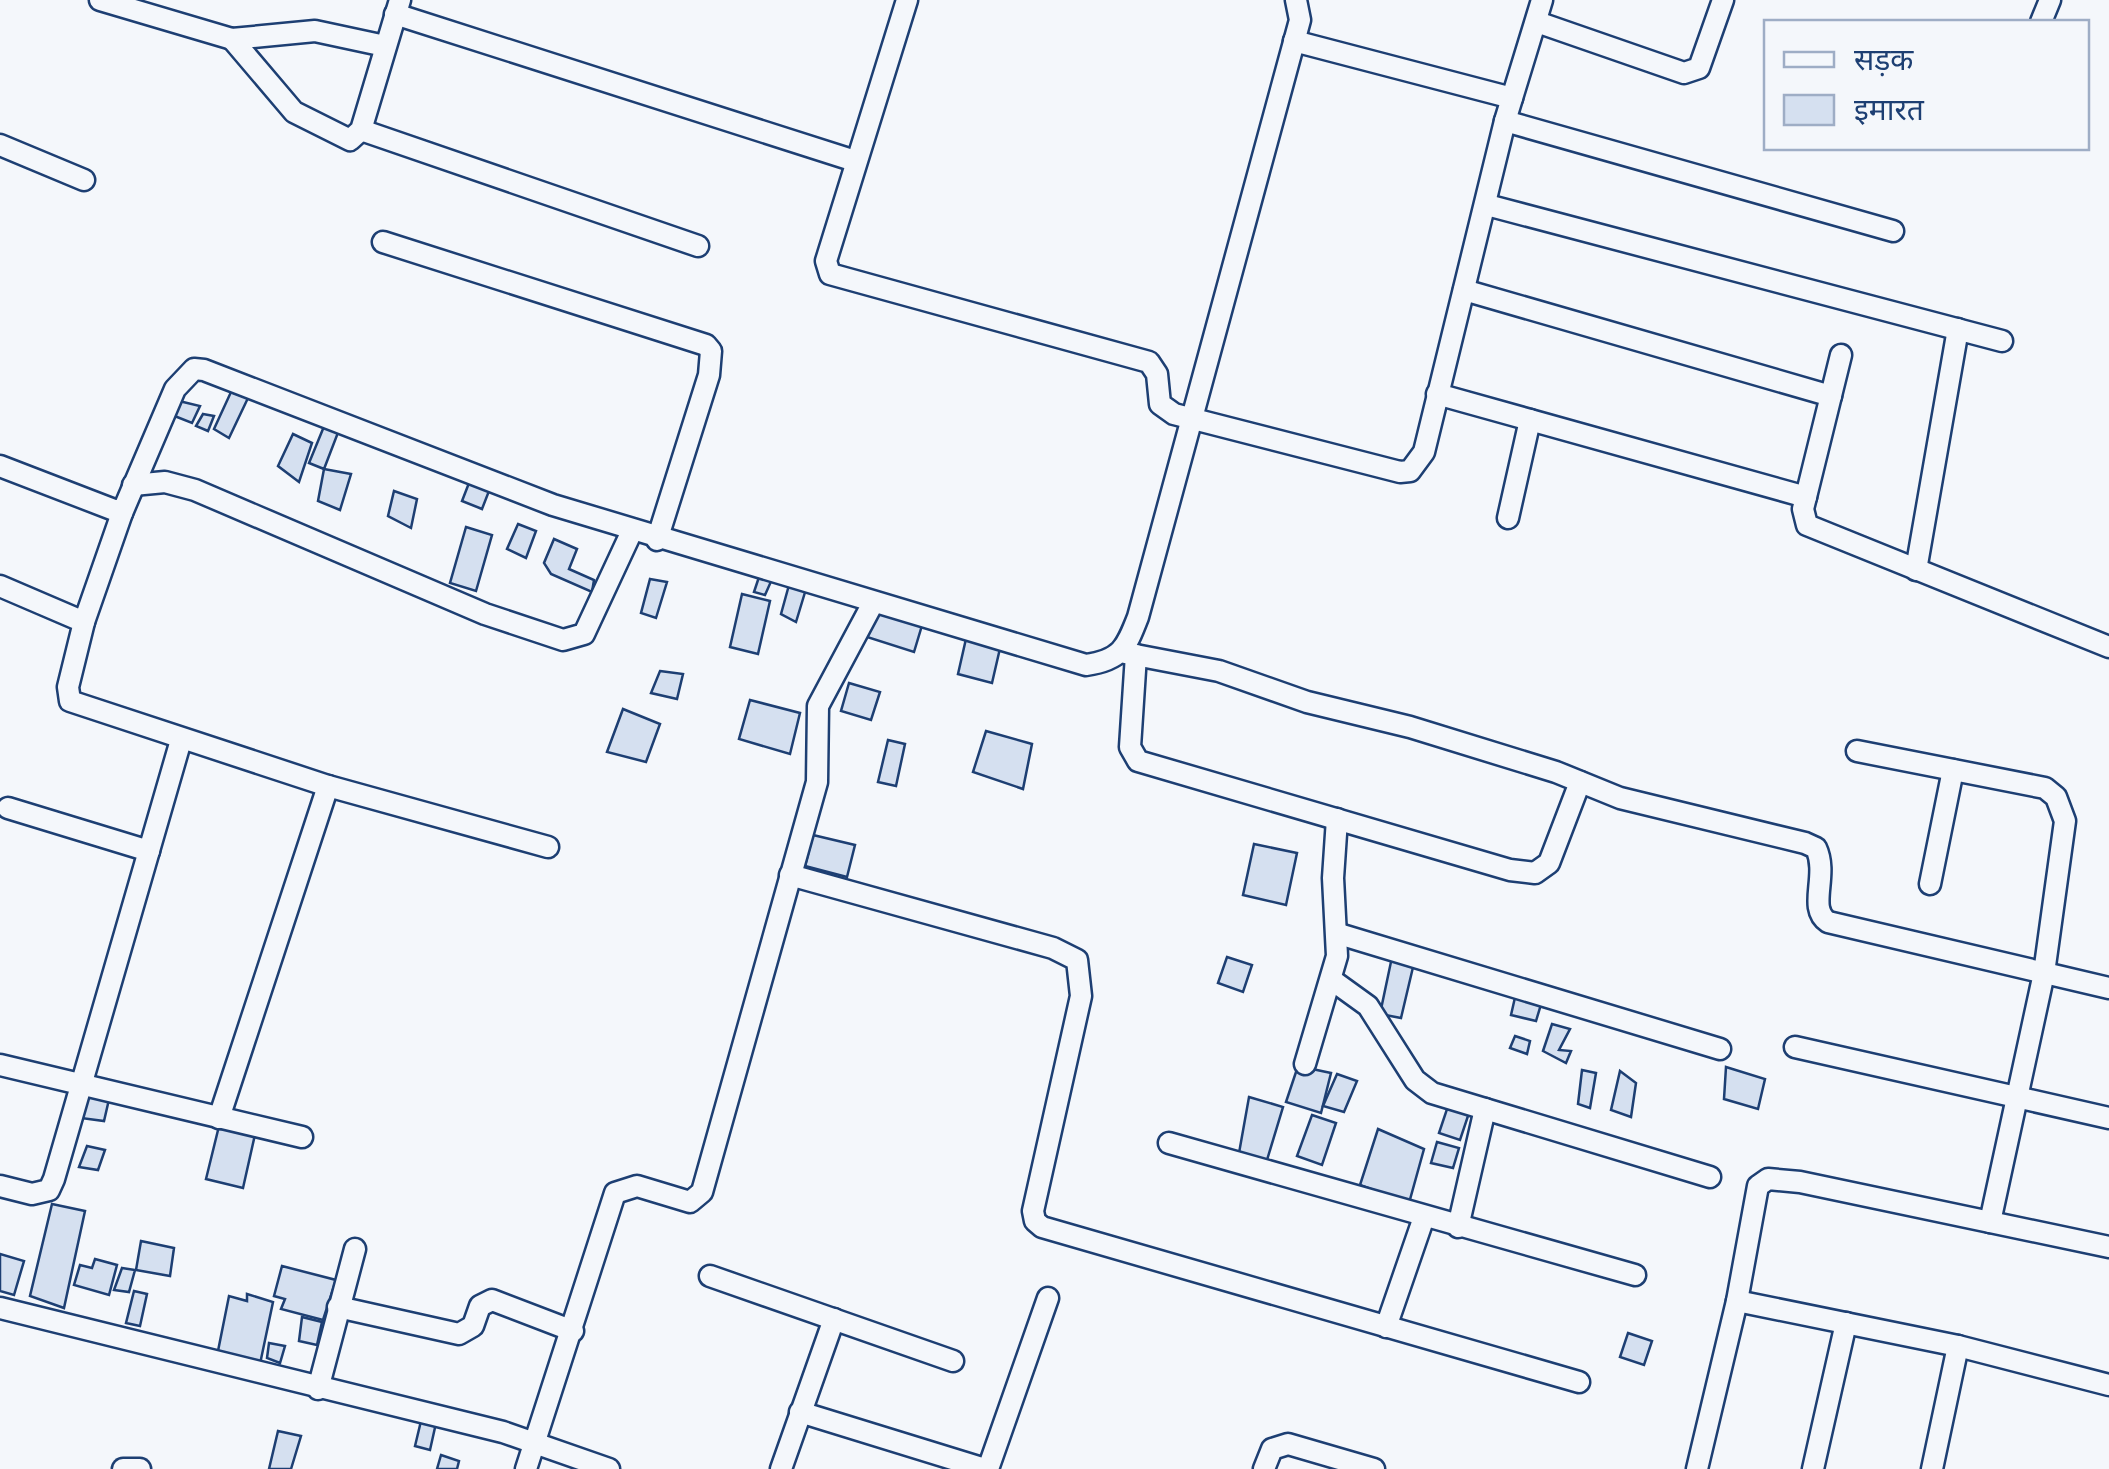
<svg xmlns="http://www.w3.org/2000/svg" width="2109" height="1469" font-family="Karla,'Noto Sans Devanagari',sans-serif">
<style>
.building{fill:#d5e0f0;stroke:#1d3f73;stroke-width:2.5}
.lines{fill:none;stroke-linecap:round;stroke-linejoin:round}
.street-casing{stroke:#1d3f73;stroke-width:25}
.street{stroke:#f4f7fb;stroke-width:20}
</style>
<rect width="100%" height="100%" fill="#f4f7fb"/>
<!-- building -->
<g class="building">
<polygon points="231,392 248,398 229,438 214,429"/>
<polygon points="179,401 200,406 192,423 172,415"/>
<polygon points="203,414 214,416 208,431 196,426"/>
<polygon points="325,424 339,430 324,469 309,463"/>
<polygon points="293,434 312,443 299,482 278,466"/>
<polygon points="324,469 351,474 340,510 318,501"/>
<polygon points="469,483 489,491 482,509 462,501"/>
<polygon points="394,491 417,499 411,528 388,516"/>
<polygon points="518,524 536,531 526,558 507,549"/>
<polygon points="466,527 492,535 476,591 450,583"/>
<polygon points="554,539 577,549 569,569 594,580 592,592 551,574 544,563"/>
<polygon points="760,574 773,577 765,595 754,592"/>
<polygon points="650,579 667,582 656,618 641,613"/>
<polygon points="789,585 806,589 796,622 781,614"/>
<polygon points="742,594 770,601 758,654 730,647"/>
<polygon points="876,607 923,622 914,652 867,637"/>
<polygon points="968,630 1001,644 992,683 958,674"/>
<polygon points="660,671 683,674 677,699 651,693"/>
<polygon points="849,683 880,692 871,720 841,711"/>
<polygon points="750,700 800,713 790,754 739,739"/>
<polygon points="623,709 660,724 646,762 607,752"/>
<polygon points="986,731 1032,744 1023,789 973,772"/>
<polygon points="888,740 905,744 896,786 878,782"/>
<polygon points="813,835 855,845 847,877 805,866"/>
<polygon points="1254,844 1297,853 1286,905 1243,895"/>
<polygon points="1227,957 1252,965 1243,992 1218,983"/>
<polygon points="1392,957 1414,963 1401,1018 1380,1014"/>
<polygon points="1516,993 1542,1001 1536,1021 1511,1015"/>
<polygon points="1552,1024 1570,1029 1559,1050 1571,1051 1566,1063 1543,1051"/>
<polygon points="1515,1036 1530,1041 1527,1054 1510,1048"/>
<polygon points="1298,1066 1331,1073 1321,1113 1286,1102"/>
<polygon points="1726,1067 1765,1079 1758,1109 1724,1099"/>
<polygon points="1582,1070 1596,1073 1590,1108 1578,1104"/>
<polygon points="1620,1071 1636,1083 1631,1117 1611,1110"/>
<polygon points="1337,1074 1357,1081 1344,1112 1323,1106"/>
<polygon points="85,1090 110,1095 104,1121 81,1118"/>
<polygon points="1249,1097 1283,1107 1267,1160 1239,1153"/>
<polygon points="1448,1106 1469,1113 1460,1140 1439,1133"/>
<polygon points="1312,1115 1336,1123 1322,1165 1297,1156"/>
<polygon points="220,1122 256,1130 243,1188 206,1179"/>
<polygon points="1378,1129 1424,1149 1409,1203 1360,1185"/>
<polygon points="1437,1142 1459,1148 1453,1168 1431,1163"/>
<polygon points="87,1146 105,1150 98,1170 79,1167"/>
<polygon points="52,1204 85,1211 64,1308 30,1296"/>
<polygon points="141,1241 174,1248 170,1276 136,1270"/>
<polygon points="0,1254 24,1261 14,1295 0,1291"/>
<polygon points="95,1259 117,1265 109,1295 74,1285 80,1265 92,1268"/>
<polygon points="282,1266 336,1280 323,1320 281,1309 285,1299 274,1296"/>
<polygon points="122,1268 135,1270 129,1292 114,1290"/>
<polygon points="134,1291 147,1294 140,1326 126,1323"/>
<polygon points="247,1294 273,1302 260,1364 218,1351 229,1296 247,1301"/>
<polygon points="302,1317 322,1322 317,1345 299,1341"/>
<polygon points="1628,1333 1652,1341 1644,1365 1620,1357"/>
<polygon points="269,1343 285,1346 280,1363 267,1358"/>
<polygon points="421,1421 436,1423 430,1450 415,1446"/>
<polygon points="278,1431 301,1436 291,1469 269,1469"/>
<polygon points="441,1455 459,1461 457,1469 437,1469"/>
</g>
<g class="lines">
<!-- street casing -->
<g class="street-casing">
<g id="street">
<polyline points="100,0 232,39 315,31 385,46"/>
<polyline points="907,0 826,261 830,274 1149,362 1157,374 1160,404 1174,414 1400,472 1410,471 1424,452 1505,121 1542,0"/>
<polyline points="395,14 855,161"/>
<polyline points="1537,22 1684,73 1699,68 1723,0"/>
<polyline points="2041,22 2050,0"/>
<polyline points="232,39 294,112 350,140 361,130 400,0"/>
<polyline points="1294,41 1512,98"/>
<polyline points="1505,121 1893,231"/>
<polyline points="361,130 698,246"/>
<polyline points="0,145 84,180"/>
<polyline points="1487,205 2002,341"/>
<polyline points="383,242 706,345 711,351 709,375 657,540"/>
<polyline points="1464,290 1831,396"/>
<polyline points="1841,355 1803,509 1807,525 2109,647"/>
<polyline points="1437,394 1806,497"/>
<path d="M0,466l122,47 53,-124 19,-20 10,1 349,135 533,160c35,-5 40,-17 52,-48l162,-597 -4,-20"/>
<polyline points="133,485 165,482 195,490 485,614 563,640 584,634 632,531"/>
<polyline points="1508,518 1530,420"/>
<polyline points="1916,570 1958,329"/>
<polyline points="0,586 84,622 68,687 70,701 328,786 548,847"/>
<polyline points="84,622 122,513"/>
<path d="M1125,653l94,18 88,31 103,25 146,45 64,26 185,45 11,5c13,28 -9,60 12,74l281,66"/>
<polyline points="1136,655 1130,747 1138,761 1510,870 1535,873 1549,863 1580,782"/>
<polyline points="1857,751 2045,788 2056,797 2065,821 2044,973 1990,1222"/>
<polyline points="8,808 149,851"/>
<polyline points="790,875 1053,948 1077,960 1081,996 1033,1211 1035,1221 1042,1227 1579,1382"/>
<polyline points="1930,884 1953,770"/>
<polyline points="1339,934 1720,1049"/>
<polyline points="1332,980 1368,1006 1415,1080 1432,1093 1710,1177"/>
<polyline points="1795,1047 2109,1118"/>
<polyline points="1305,1064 1337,956 1333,878 1337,819"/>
<polyline points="0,1065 302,1137"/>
<polyline points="219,1118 328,786"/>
<polyline points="1169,1143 1635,1275"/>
<polyline points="0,1186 32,1194 49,1190 54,1179 181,740"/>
<polyline points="1458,1227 1485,1109"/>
<polyline points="710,1276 953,1361"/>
<polyline points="1737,1301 1958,1346 2109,1385"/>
<polyline points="338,1307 459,1334 473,1326 480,1306 492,1300 573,1331"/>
<polyline points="0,1308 503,1432 609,1469"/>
<polyline points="1386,1327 1424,1217"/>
<polyline points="318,1389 355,1249"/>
<polyline points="800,1412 985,1469"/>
<polyline points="123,1469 140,1469"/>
<polyline points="526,1469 615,1193 637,1186 690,1202 702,1192 817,782 818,706 873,603"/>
<polyline points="781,1469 834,1319"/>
<polyline points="988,1469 1048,1298"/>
<polyline points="1264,1469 1272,1449 1288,1444 1374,1469"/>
<polyline points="1697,1469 1737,1301 1758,1186 1768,1179 1800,1182 2109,1247"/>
<polyline points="1813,1469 1846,1323"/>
<polyline points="1932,1469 1958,1346"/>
</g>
</g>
<!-- street -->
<use href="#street" class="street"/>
</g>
<!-- legend -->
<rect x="1764" y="20" width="325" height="130" fill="#f4f7fb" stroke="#9eadc5" stroke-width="2.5"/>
<rect x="1784" y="52" width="50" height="15" fill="#f4f7fb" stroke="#9eadc5" stroke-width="2.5"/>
<text x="1854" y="70" font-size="30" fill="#1d3f73">सड़क</text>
<rect x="1784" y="95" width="50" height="30" fill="#d5e0f0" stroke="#9eadc5" stroke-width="2.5"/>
<text x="1854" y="120" font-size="30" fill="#1d3f73">इमारत</text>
</svg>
